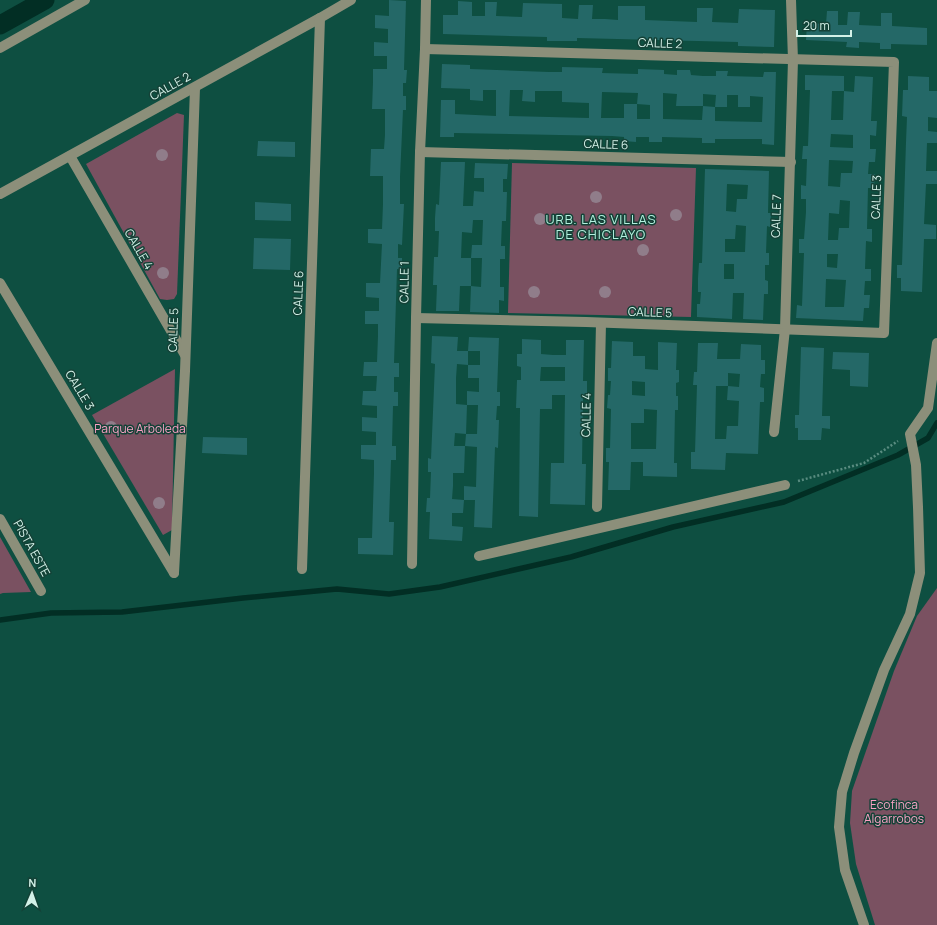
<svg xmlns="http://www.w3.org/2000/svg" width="937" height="925" font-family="Manrope,sans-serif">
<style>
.green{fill:#7a5161}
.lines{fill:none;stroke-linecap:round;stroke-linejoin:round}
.stream{stroke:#022e24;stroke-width:5.5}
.canal{stroke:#022e24;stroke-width:19}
.building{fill:#246867;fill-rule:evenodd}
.path{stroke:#598c80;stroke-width:2.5;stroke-dasharray:2 2;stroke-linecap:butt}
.minor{stroke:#8c8f7a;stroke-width:10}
.tree{fill:#907d8a}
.labels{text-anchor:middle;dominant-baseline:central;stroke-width:3;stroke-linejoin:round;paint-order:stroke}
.street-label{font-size:12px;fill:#d4f1e8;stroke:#144237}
.park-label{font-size:12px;fill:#faa2c5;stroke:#144237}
.neighbourhood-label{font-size:13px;letter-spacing:1px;fill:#b4f1df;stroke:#144237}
</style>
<rect width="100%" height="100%" fill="#0e4f41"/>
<!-- green -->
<g class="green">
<polygon points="177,113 184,115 177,294 174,299 167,300 160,299 86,164"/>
<polygon points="512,163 696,168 691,317 508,313"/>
<polygon points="175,369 172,530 163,535 92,415"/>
<polygon points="0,537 31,592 3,593 0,594"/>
<polygon points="937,588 937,925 875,925 856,864 850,823 852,791 894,671 917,616"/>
</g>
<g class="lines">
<!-- stream -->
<polyline class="stream" points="0,620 51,613 122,612 243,598 337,589 389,594 440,587 571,557 673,527 784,502 898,455 928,438 937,423"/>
<!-- canal -->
<polyline class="canal" points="0,25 45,0"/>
</g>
<!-- building -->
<g class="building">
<polygon points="389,0 406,1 404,70 407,70 406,83 403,83 403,96 406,96 406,110 403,110 400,177 400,204 404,204 402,245 398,244 398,258 402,258 402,270 397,269 394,363 399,363 399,377 394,377 394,392 398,392 398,406 393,406 392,446 396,446 396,460 391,460 389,522 394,522 393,555 358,554 358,538 372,538 374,473 374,460 361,459 361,445 376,445 376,432 362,431 362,417 377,418 377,406 362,405 363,391 376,391 377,376 363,376 364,362 377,362 378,336 378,324 365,324 365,311 379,311 379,298 366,297 366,283 380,283 382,244 368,243 368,229 382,229 383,204 383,176 370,176 371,149 384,149 385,135 385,109 372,109 373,82 373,69 387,69 387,56 374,56 374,42 388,43 388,29 375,28 375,15 389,16"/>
<polygon points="458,1 472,2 472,16 485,16 485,2 497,2 496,16 522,17 523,3 562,4 562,18 578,19 579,5 593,5 592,19 605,19 618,20 618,6 645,6 645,20 697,22 697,8 713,8 712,22 738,23 739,9 775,10 774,47 738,46 738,42 577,38 577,41 547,41 547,37 443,34 443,15 458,15"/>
<polygon points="827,11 838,11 838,25 847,25 848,12 860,12 859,25 881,26 881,13 892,13 892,26 927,28 927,45 891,44 891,49 880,49 880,43 859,42 859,48 846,47 847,42 806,40 807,23 826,24"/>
<path d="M442,64l28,1v4l79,3h13v-5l41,1 -1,5 36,1v-5l26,1v4l13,1v-5h13l1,5 12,1h13v-5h12l-1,5 36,1 1,-5h12l-2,73 -12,-1v-5h-47v4h-13v-5l-40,-1v5h-13v-5h-13v5l-12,-1v-4l-12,-1 -158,-3v4h-14l1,-37h14v14l41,2v-26h-13v11l-13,-1v-11l-29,-1zM510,90h13l-1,11 13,1v-11h27v11l27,1v15l-80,-2zM602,92l36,1 -1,11 13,1v14h-13v-15h-13v14h-23zM663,93l14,1 -1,12h27v-12l13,1 -1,12h12v-12h11v12h12v-11l13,1 -1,25 -47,-1v-14l-12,-1 -1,14 -39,-1z"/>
<path d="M805,75l39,1v15l10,1 1,-16 18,1 -2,44h6l-1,15 -6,-1v14h6l-1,13h-6l-1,12h7l-1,14h-6l-1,41h5v13l-6,-1 -1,28h6v12h-6l-1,14h6l-1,13h-5l-1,13 -67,-3 1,-13 5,1 2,-53h-5v-14h5l2,-27v-13h-5v-14l5,1 1,-27h-5l1,-13h5l2,-56h-5zM832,91h12l-1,29h-12zM831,134l22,1v13l-23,-1zM829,160l24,1 -1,12h-11l-1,14 -12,-1zM840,200l10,1 -1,27h-10l-1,12h-10l1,-27 10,1zM827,254h11l-1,14 -10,-1zM826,279l20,1 -2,27h-19z"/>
<polygon points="908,76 929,77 929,91 937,91 937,118 928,117 928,131 937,132 937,143 927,143 926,171 937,171 937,184 926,184 924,224 936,225 936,239 924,239 922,292 901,291 901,278 897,278 897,265 902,265 906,142 907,117 902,116 903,90 908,90"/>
<polygon points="258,141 295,142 295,157 257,156"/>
<polygon points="441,162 465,162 463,206 473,206 474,191 484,192 484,178 474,178 475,163 508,164 507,179 503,179 503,192 507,192 506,221 502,221 501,246 505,246 505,259 500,259 500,287 504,287 504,301 499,300 499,313 470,312 471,286 481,287 482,258 471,258 472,245 482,245 483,220 473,220 472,233 462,232 461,258 471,258 471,286 460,286 459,311 436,311 437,285 433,285 434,257 438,257 439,231 435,231 435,218 436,204 439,205"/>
<path d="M705,169l64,2 -1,42h3l-1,14 -3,-1 -1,27h3v12h-4v15l3,1v13h-4l-1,26 -20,-1 1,-26h-11l-1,26 -35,-2v-13h3l1,-12h-3v-14l1,-15h3zM727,184l21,1 -1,14h-10l-1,13 -10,-1zM736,225l10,1 -1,26h-20v-13h10zM724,264h10v15h-10z"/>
<polygon points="255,202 291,204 291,221 255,220"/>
<polygon points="254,238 291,239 290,270 253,269"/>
<polygon points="432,336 458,337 457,351 468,351 468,365 457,364 456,378 456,404 467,405 466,434 455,433 454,446 465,446 464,473 453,473 453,486 452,499 464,500 463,513 452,513 452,526 463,527 462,541 429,539 430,512 426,512 427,498 430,498 431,472 428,472 428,458 431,459 435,364 431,363"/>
<polygon points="469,337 499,338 497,392 500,392 500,406 497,406 496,420 499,420 498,448 495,447 492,528 474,527 475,500 464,500 464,486 476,487 477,447 465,446 466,434 477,434 478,405 467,405 467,391 479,392 479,378 468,378 468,365 480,365 480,351 468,351"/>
<path d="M522,339l19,1v14l12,1h13v-15h18l-1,41h4v15h-4l-1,68h4l-1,41 -35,-1 1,-41h13l1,-68h-13v14h-12l-2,108 -19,-1 1,-108h-4l1,-28h4v-13l-4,-1v-12h5zM541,367h24v14h-25z"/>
<path d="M612,341l21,1v14h12v13l13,1v-28l19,1 -1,27h3v12l-3,1v13h2v14h-3l-1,53h3v14l-34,-1v-14h-12l-1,28h-22l1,-28h-3v-14h4l1,-39 -4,-1 1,-13h2l1,-14h-3v-13h3zM632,381l13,1v14l-13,-1zM644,409l13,1 -1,39h-25v-26h13z"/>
<path d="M698,343h20l-1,16h23l1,-15 20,1v15h4v14h-4l-1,13 4,1v14h-4l-2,52 -32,-1 -1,17 -34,-1v-17h4l2,-67h-4l1,-13h3zM728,373l12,1 -1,13 -11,-1 -1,14 12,1 -1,25h-11l-1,13h-11l1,-53h12z"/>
<polygon points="801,347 824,348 822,416 830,416 830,429 822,428 821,440 798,440 798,428 795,428 795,415 799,415"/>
<polygon points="833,352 869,353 868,387 850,386 850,370 832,369"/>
<polygon points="203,437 247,438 247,455 202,453"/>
</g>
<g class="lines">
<!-- path -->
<polyline class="path" points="798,481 864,463 898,441"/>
<!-- minor -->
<g class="minor">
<polyline points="0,48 85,0"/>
<polyline points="420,152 791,162"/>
<polyline points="70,156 185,355"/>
<polyline points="0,194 320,18 351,0"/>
<polyline points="0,283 174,573"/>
<polyline points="416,318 586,322 884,333 894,62 425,49"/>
<polyline points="774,432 785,329 793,60 791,0"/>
<polyline points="597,507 601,323"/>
<polyline points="0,519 41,591"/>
<polyline points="479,556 785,485"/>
<polyline points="412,564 416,318 420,152 425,49 426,0"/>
<polyline points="302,569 320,18"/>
<polyline points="174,573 185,371 195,88"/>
<polyline points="864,925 845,870 839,827 842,792 854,753 884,670 910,614 920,573 918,507 916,465 910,434 928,408 937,343"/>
</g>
</g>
<!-- trees -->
<g class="tree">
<circle cx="162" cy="155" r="6"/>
<circle cx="596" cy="197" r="6"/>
<circle cx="676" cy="215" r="6"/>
<circle cx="540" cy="219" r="6"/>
<circle cx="643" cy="250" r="6"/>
<circle cx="163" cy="273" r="6"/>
<circle cx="534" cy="292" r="6"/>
<circle cx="605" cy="292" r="6"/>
<circle cx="111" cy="427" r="6"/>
<circle cx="159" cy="503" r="6"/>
</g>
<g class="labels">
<!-- street labels -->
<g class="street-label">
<text transform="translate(660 43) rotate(2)">CALLE 2</text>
<text transform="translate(170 86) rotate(-29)">CALLE 2</text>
<text transform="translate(606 144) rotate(2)">CALLE 6</text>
<text transform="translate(876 197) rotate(-88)">CALLE 3</text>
<text transform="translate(776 216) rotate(-88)">CALLE 7</text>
<text transform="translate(139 249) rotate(60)">CALLE 4</text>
<text transform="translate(404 282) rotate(-89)">CALLE 1</text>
<text transform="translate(298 293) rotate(-88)">CALLE 6</text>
<text transform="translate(650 312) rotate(2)">CALLE 5</text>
<text transform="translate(173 330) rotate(-88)">CALLE 5</text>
<text transform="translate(80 390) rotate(59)">CALLE 3</text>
<text transform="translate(586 415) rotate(-89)">CALLE 4</text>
<text transform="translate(32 548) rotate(61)">PISTA ESTE</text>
</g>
<!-- park labels -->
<g class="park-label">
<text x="140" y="428">Parque Arboleda</text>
<text x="894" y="804">Ecofinca<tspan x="894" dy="14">Algarrobos</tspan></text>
</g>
<!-- neighbourhood labels -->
<g class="neighbourhood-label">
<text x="601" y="219">URB. LAS VILLAS<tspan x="601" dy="15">DE CHICLAYO</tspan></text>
</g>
</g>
<!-- north arrow -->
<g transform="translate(32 893) rotate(2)" stroke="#144237" stroke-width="3" paint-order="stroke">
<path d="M0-3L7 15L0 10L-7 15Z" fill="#d4f1e8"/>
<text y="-6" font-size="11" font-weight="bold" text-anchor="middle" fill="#d4f1e8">N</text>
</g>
<!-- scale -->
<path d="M797 30v6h54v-6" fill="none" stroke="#d4f1e8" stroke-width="2"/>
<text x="803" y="30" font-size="12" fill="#d4f1e8" stroke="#144237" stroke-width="3" paint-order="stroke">20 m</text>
</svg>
